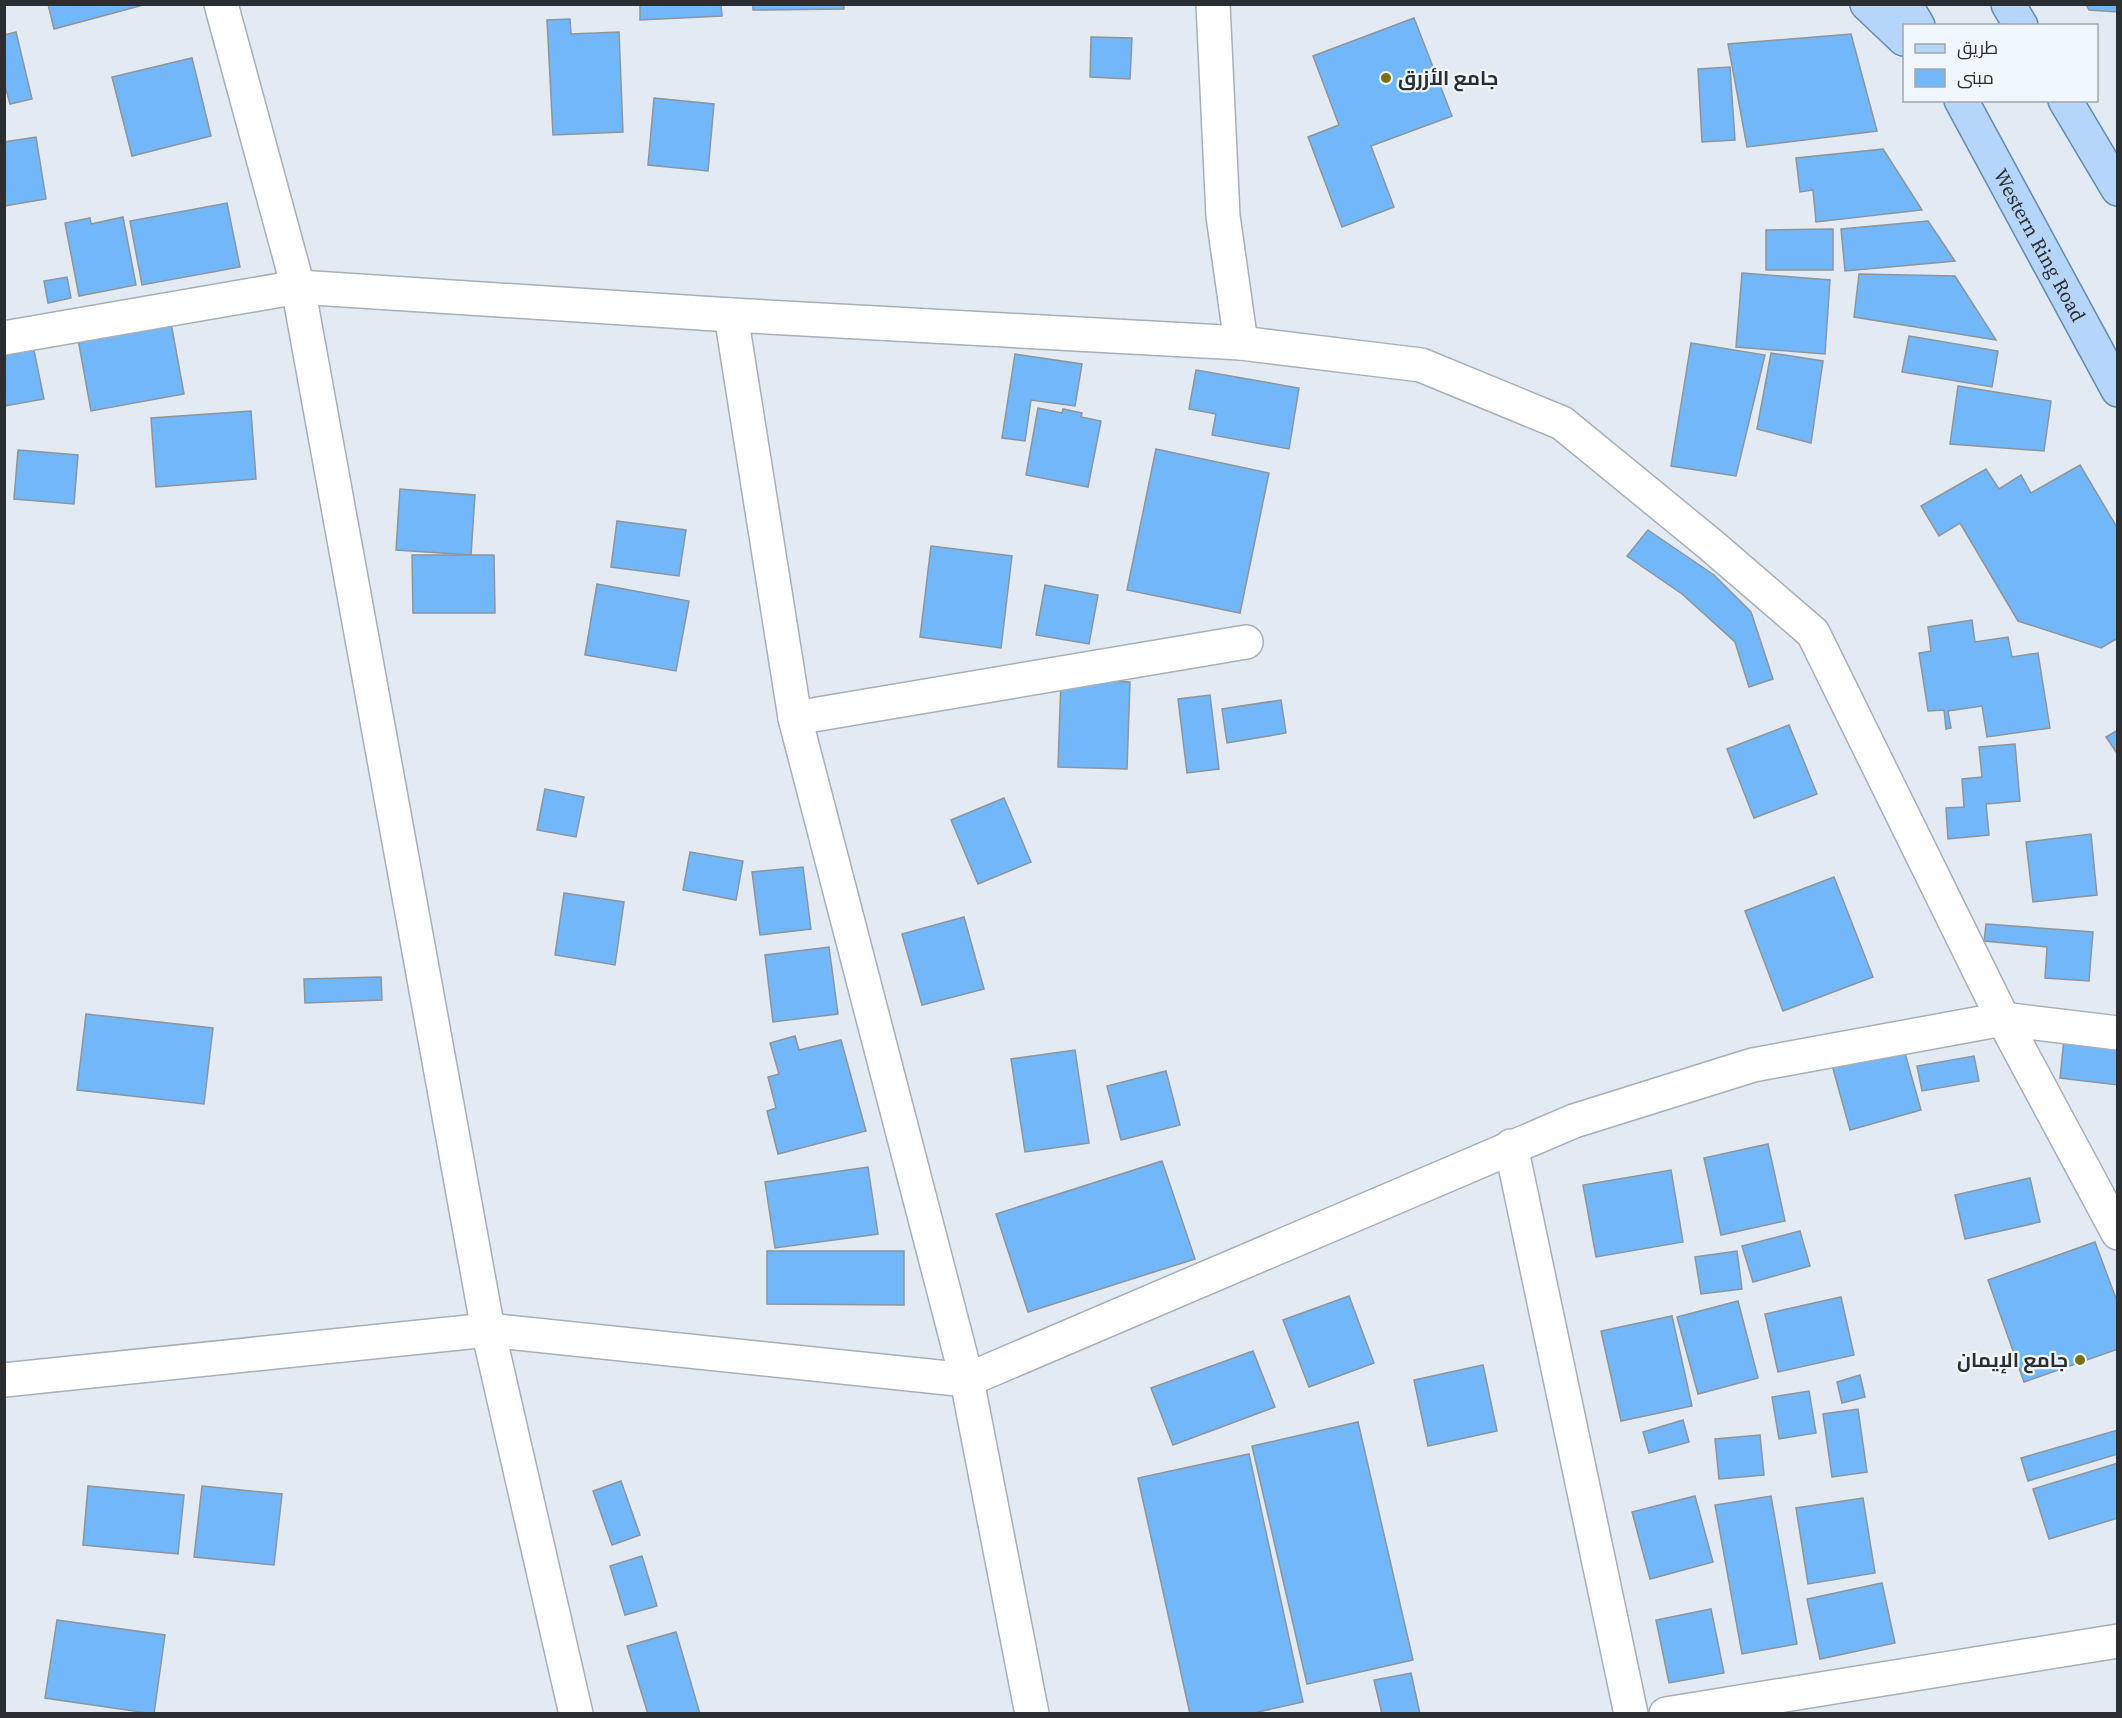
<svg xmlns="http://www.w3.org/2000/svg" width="2122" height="1718" font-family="'Source Serif 4',Cairo,serif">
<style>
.building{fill:#73b7fb;stroke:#8d949c;stroke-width:1.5}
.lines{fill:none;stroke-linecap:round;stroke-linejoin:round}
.minor-casing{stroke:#a7afb7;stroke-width:36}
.primary-casing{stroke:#648ab1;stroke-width:36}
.minor{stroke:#fff;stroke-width:33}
.primary{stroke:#b5d6fa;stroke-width:33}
.poi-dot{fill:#79700f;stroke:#f1f7fe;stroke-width:2}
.labels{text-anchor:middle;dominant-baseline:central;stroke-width:4.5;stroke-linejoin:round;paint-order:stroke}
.poi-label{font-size:20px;font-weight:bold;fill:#2b2e31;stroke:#f1f7fe;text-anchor:start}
.street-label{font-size:20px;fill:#2b2e31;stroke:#f1f7fe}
</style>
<rect width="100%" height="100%" fill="#e2eaf3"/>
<!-- building -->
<g class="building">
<polygon points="48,4 147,4 54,29"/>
<polygon points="640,4 721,4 722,16 640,20"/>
<polygon points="753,4 844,4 844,9 753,10"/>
<polygon points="2086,4 2118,4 2118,12 2089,10"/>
<polygon points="1414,18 1452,116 1371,146 1394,207 1342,227 1308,137 1339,125 1313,56"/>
<polygon points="570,19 571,34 619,32 623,132 553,135 547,20"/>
<polygon points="16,32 32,99 10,104 4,82 4,35"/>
<polygon points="1851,34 1877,131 1747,147 1728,44"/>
<polygon points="1091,37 1132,38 1130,79 1090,77"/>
<polygon points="192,58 211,136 132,156 112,77"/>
<polygon points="1730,67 1735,140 1702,142 1698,69"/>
<polygon points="654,98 714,104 708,171 648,165"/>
<polygon points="36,137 46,199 4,206 4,142"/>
<polygon points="1883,149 1922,210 1816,222 1813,190 1800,192 1796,158"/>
<polygon points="227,203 240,267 142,285 130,221"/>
<polygon points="123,217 136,285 79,296 65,223 90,218 91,224"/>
<polygon points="1928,221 1955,261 1845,271 1841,229"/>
<polygon points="1833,229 1833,270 1766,270 1766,230"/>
<polygon points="1742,273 1830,280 1825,354 1736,347"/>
<polygon points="1859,274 1955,276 1996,340 1854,317"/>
<polygon points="67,277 71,298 48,303 44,281"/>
<polygon points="169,312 184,394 91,411 76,328"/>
<polygon points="29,326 44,399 4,406 4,331"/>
<polygon points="1909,336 1998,351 1992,387 1902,372"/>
<polygon points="1691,343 1765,355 1736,476 1671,466"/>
<polygon points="1771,353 1823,361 1811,443 1757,429"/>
<polygon points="1015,354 1082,364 1075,406 1031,400 1025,441 1002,438"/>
<polygon points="1196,370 1299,388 1289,449 1212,435 1216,414 1189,409"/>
<polygon points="1958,386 2051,401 2044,451 1950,444"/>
<polygon points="1038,408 1062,413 1063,409 1082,413 1081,417 1101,421 1088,487 1026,475"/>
<polygon points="251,411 256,479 156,487 151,418"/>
<polygon points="1156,449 1269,473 1240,613 1127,590"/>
<polygon points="18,450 78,455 74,504 14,499"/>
<polygon points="2080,465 2118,529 2118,638 2101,648 2018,621 1960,523 1939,536 1921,506 1986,469 1999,489 2021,475 2031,493"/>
<polygon points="400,489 475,495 471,555 396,550"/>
<polygon points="617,521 686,530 679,576 611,567"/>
<polygon points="1648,530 1714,575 1751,612 1773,679 1749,687 1735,642 1682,594 1627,556"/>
<polygon points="931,546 1012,556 1001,648 920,637"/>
<polygon points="412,555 494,555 495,613 413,613"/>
<polygon points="597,584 689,601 676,671 585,655"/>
<polygon points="1045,585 1098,595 1089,644 1036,635"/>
<polygon points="1972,620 1975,642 2008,637 2012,657 2038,653 2050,728 1987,737 1982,706 1948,711 1951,728 1946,729 1944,710 1928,711 1919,653 1931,651 1928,627"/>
<polygon points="1061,679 1130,682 1127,769 1058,767"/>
<polygon points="1210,695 1219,769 1187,773 1178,699"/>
<polygon points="1281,700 1286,733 1227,743 1222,709"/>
<polygon points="1789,725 1817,794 1754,818 1727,749"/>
<polygon points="2118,730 2118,755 2106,737"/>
<polygon points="2015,744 2020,801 1986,804 1989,835 1948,839 1946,808 1964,807 1962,779 1982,777 1979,747"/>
<polygon points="545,789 584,797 576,837 537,830"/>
<polygon points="1004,798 1031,862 978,884 951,820"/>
<polygon points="2091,834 2097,895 2033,902 2026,842"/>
<polygon points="690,852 743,861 736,900 683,890"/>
<polygon points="803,867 811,929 760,935 752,872"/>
<polygon points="1834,877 1873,977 1783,1011 1745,911"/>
<polygon points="564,893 624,902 615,965 555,955"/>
<polygon points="964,917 984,989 922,1005 902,934"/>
<polygon points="1986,924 2093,932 2089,981 2045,978 2047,947 1984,941"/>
<polygon points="829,947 838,1014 773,1022 765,955"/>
<polygon points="381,977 382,1000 305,1003 304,979"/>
<polygon points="86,1014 213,1028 204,1104 77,1090"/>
<polygon points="795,1036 799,1050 841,1040 866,1131 778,1154 767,1111 776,1108 768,1077 779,1074 770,1043"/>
<polygon points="2064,1039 2118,1045 2118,1085 2060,1078"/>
<polygon points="1903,1046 1921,1110 1850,1130 1832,1065"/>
<polygon points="1075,1050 1089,1143 1025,1152 1011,1059"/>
<polygon points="1974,1056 1979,1081 1922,1091 1917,1066"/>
<polygon points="1166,1071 1180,1125 1121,1140 1107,1086"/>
<polygon points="1768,1144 1785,1221 1721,1235 1704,1158"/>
<polygon points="1162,1161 1195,1259 1028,1312 996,1214"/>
<polygon points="868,1167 878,1234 775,1248 765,1182"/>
<polygon points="1671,1170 1683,1242 1596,1257 1583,1185"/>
<polygon points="2030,1178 2040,1222 1965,1239 1955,1195"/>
<polygon points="1800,1231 1810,1266 1753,1282 1742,1246"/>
<polygon points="2095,1242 2118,1304 2118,1349 2024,1382 1988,1280"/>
<polygon points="767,1251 904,1251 904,1305 767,1304"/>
<polygon points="1737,1251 1742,1289 1701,1294 1695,1257"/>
<polygon points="1349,1296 1374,1363 1309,1387 1283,1320"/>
<polygon points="1841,1297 1854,1355 1778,1372 1765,1314"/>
<polygon points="1738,1301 1758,1378 1698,1394 1677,1317"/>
<polygon points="1672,1316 1692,1406 1621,1421 1601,1331"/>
<polygon points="1253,1351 1275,1407 1173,1445 1151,1388"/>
<polygon points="1483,1365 1497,1431 1428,1446 1414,1380"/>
<polygon points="1860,1375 1865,1397 1842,1403 1837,1382"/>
<polygon points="1809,1391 1816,1433 1779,1439 1772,1397"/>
<polygon points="1858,1409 1867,1472 1832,1477 1823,1414"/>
<polygon points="1683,1420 1689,1442 1649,1453 1643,1432"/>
<polygon points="1358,1422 1413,1660 1307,1684 1252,1446"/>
<polygon points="2118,1430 2118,1454 2028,1481 2021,1458"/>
<polygon points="1760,1435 1764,1475 1719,1479 1715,1439"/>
<polygon points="1249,1454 1303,1702 1249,1714 1190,1714 1138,1478"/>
<polygon points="2118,1463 2118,1518 2049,1539 2033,1489"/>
<polygon points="621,1481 640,1535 612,1545 593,1491"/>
<polygon points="88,1486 184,1495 178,1554 83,1545"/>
<polygon points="202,1486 282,1494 274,1565 194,1557"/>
<polygon points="1695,1496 1713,1562 1650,1579 1632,1512"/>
<polygon points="1771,1496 1797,1644 1742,1654 1715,1505"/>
<polygon points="1863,1498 1875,1573 1808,1584 1796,1508"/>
<polygon points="642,1556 657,1606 625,1615 610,1566"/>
<polygon points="1882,1583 1895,1643 1820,1659 1807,1599"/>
<polygon points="1711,1609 1724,1673 1669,1683 1656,1620"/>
<polygon points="57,1620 165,1635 154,1714 45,1698"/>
<polygon points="676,1632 700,1714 648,1714 627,1646"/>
<polygon points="1411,1673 1420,1714 1382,1714 1374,1680"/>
</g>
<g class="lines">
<!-- minor casing -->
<g class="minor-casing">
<g id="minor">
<polyline points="221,4 298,287 488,1330 576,1714"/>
<polyline points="1213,4 1223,216 1241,343"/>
<polyline points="731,315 795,718 967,1380 1032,1714"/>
<polyline points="4,338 298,287 731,315 1241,343 1421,365 1562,423 1711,545 1813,633 2003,1019 2118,1233"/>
<polyline points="795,718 1246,642"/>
<polyline points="1511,1146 1631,1714"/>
<polyline points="4,1380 488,1330 967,1380 1574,1121 1753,1065 2003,1019 2118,1033"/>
<polyline points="1666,1714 2118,1641"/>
</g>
</g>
<!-- primary casing -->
<g class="primary-casing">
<g id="primary">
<polyline points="1867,4 1904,39"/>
<polyline points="1905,4 1918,26"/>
<polyline points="2008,4 2021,26"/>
<path id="s1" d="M1961,100l157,290"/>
<polyline points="2065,100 2118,189"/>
</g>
</g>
<!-- minor -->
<use href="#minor" class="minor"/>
<!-- primary -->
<use href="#primary" class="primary"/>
</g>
<!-- markers -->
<g class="poi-dot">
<circle cx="1386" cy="78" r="6"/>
<circle cx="2080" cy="1360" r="6"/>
</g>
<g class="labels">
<!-- poi labels -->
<g class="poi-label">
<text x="1398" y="78">جامع الأزرق</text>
<text x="2068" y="1360" text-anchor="end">جامع الإيمان</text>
</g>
<!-- street labels -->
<g class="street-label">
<text stroke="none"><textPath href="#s1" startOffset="165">Western Ring Road</textPath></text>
</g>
</g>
<!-- border -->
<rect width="2122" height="1718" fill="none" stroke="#2b2e31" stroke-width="12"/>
<!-- legend -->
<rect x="1903" y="24" width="195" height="78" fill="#f1f7fe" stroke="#a2a7ac" stroke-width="1.5"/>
<rect x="1915" y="44" width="30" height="9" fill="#b5d6fa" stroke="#a2a7ac" stroke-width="1.5"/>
<text x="1957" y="54" font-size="18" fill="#2b2e31">طريق</text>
<rect x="1915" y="69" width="30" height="18" fill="#73b7fb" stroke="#a2a7ac" stroke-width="1.5"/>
<text x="1957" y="84" font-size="18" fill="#2b2e31">مبنى</text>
</svg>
